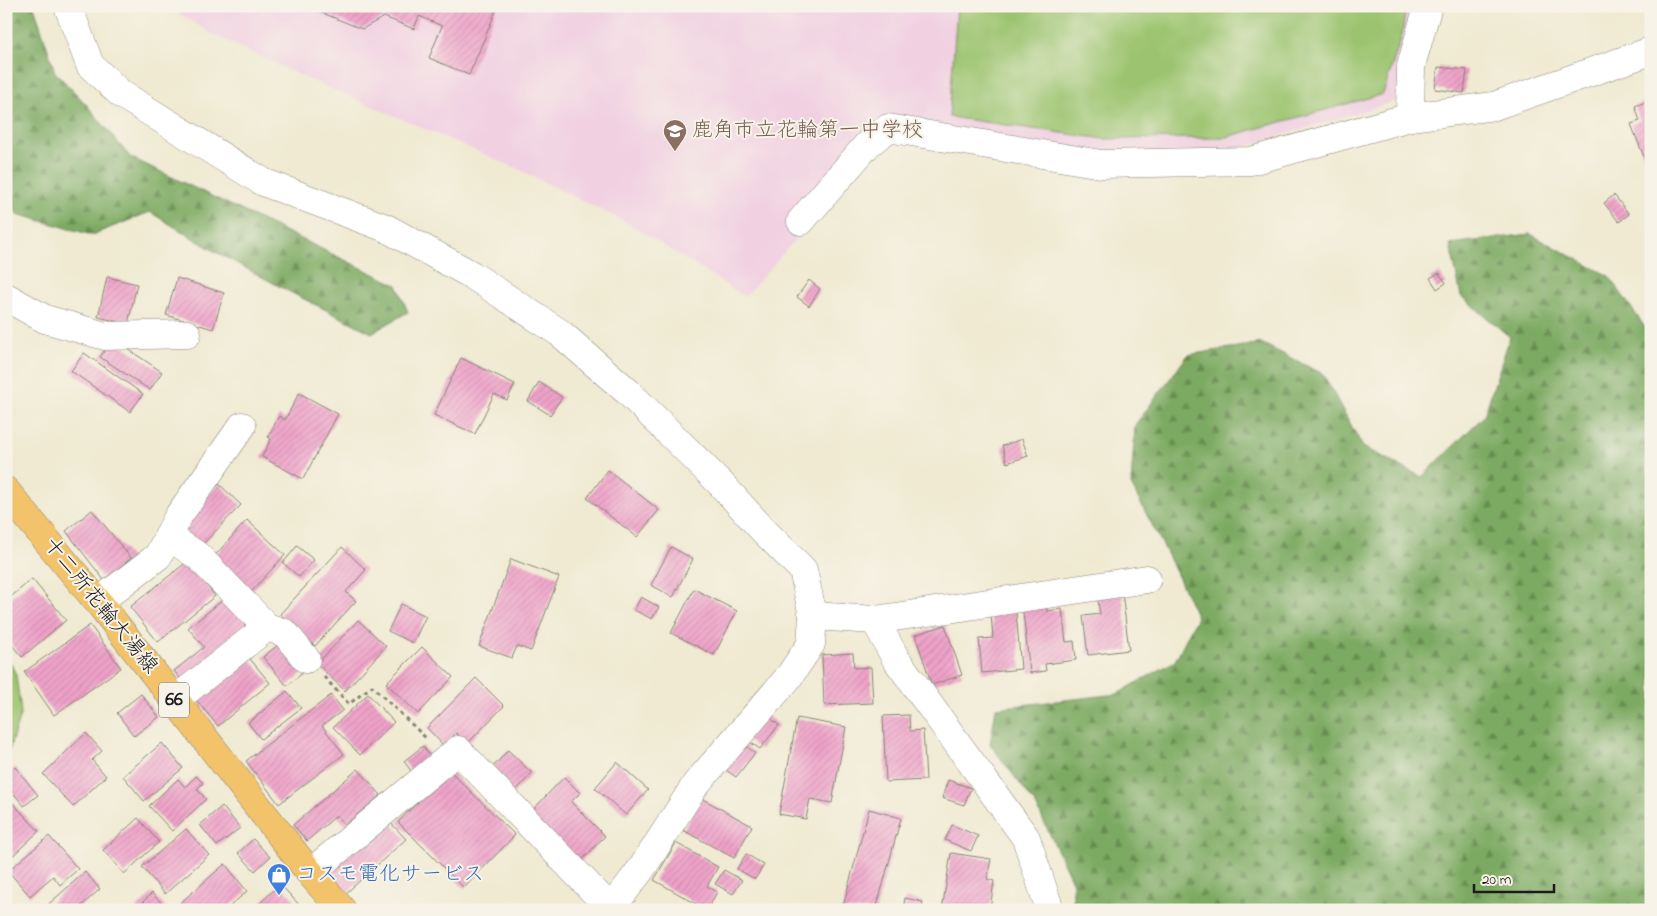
<svg xmlns="http://www.w3.org/2000/svg" width="1657" height="916" font-family="'Indie Flower','Klee One',sans-serif">
<style>
.built{fill:#f1d0e2}
.green{fill:#9cc470;stroke:#5c7046}
.forest{fill:url(#forest-firs);stroke:#4c633f}
.building{fill:url(#building-hatch)}
.lines{fill:none;stroke-linecap:round;stroke-linejoin:round}
.minor-casing{stroke:#868377;stroke-width:29}
.tertiary-casing{stroke:#868377;stroke-width:29}
.primary-casing{stroke:#868377;stroke-width:29}
.path{stroke:#868377;stroke-width:3;stroke-dasharray:4 4;stroke-linecap:butt}
.minor{stroke:#fff;stroke-width:28}
.tertiary{stroke:#fff;stroke-width:28}
.primary{stroke:#f2c36a;stroke-width:28}
.labels{text-anchor:middle;dominant-baseline:central;stroke-width:4;stroke-linejoin:round;paint-order:stroke}
.shield{fill:#f7f3e8;stroke:#5e5c59;stroke-width:1}
.shield-label{font-size:20px;font-weight:bold;fill:#1c1c1c}
.education-label{font-size:21px;fill:#785e54;stroke:#f7f3e8;text-anchor:start}
.street-label{font-size:21px;fill:#1c1c1c;stroke:#f7f3e8}
.shop-label{font-size:21px;fill:#366cbe;stroke:#f7f3e8;text-anchor:start}
</style>
<defs>
<pattern id="forest-firs" width="22" height="20" patternUnits="userSpaceOnUse" patternTransform="scale(1.25)"><rect width="22" height="20" fill="#7daa62"/><path d="M5 1l3.5 6h-7zM16 11l3.5 6h-7z" fill="#668a50"/></pattern>
<pattern id="building-hatch" width="6" height="6" patternUnits="userSpaceOnUse" patternTransform="scale(1.25)"><rect width="6" height="6" fill="#efa2c9"/><path d="M-1 1l2-2M0 6l6-6M5 7l2-2" fill="none" stroke="#cc8bac"/></pattern>
</defs>
<rect width="100%" height="100%" fill="#f7f3e8"/>
<filter id="ink" filterUnits="userSpaceOnUse"><feTurbulence type="fractalNoise" baseFrequency=".02" numOctaves="2"/><feDisplacementMap in="SourceGraphic" scale="10" xChannelSelector="R" yChannelSelector="G"/><feConvolveMatrix kernelMatrix="1 2 1 2 8 2 1 2 1" color-interpolation-filters="sRGB"/></filter>
<filter id="wash" filterUnits="userSpaceOnUse"><feTurbulence type="fractalNoise" baseFrequency=".0096" numOctaves="4" result="noise"/><feDisplacementMap in="SourceGraphic" scale="20" xChannelSelector="R" yChannelSelector="G"/><feGaussianBlur stdDeviation="1.12" result="paint"/><feColorMatrix in="noise" values="0 0 0 0 0 0 0 0 0 0 0 0 0 0 0 0 0 1.4 0 .05"/><feComposite in="paint" operator="in"/></filter>
<g filter="url(#wash)">
<rect width="100%" height="100%" fill="#f0ead2"/>
<!-- built -->
<polygon class="built" points="167,6 1419,6 1395,101 1235,150 1102,155 885,118 869,155 745,297 631,225 514,167 308,79 214,35"/>
<!-- green -->
<g class="green">
<polygon points="957,6 1406,6 1402,35 1383,94 1223,138 1104,139 949,117"/>
<polygon points="6,653 16,675 21,712 6,760"/>
</g>
<!-- forest -->
<g class="forest">
<polygon points="6,6 34,6 55,72 85,103 130,157 397,285 408,312 372,333 290,292 214,251 150,212 92,235 17,214 6,197"/>
<polygon points="1530,234 1609,276 1651,336 1651,910 1073,910 1073,883 1036,805 990,744 996,708 1117,694 1175,661 1197,617 1167,553 1131,485 1135,425 1188,355 1261,343 1323,374 1363,447 1422,477 1484,416 1510,337 1461,296 1450,244"/>
</g>
<g id="blocks">
<!-- building -->
<g class="building">
<polygon points="305,6 498,6 469,75 429,58 442,26 419,16 414,29 384,17 362,29"/>
<polygon points="1438,67 1467,70 1464,93 1435,89"/>
<polygon points="1651,100 1651,175 1631,124 1640,121 1635,106"/>
<polygon points="1614,195 1629,214 1619,222 1604,203"/>
<polygon points="1439,273 1446,283 1437,289 1430,278"/>
<polygon points="107,277 137,284 128,324 98,317"/>
<polygon points="177,278 224,293 213,329 166,315"/>
<polygon points="809,280 820,289 809,306 797,297"/>
<polygon points="113,339 162,372 150,390 100,357"/>
<polygon points="84,353 143,394 130,412 71,371"/>
<polygon points="461,358 515,384 507,400 494,394 475,434 434,415"/>
<polygon points="539,382 562,397 550,415 528,401"/>
<polygon points="299,393 338,414 303,479 262,457 271,439 268,437 279,416 285,420"/>
<polygon points="1022,439 1028,456 1007,463 1002,446"/>
<polygon points="608,470 659,510 637,537 587,498"/>
<polygon points="219,484 241,505 200,547 179,526"/>
<polygon points="92,510 131,558 104,580 66,531"/>
<polygon points="247,520 285,555 249,594 212,559"/>
<polygon points="297,546 314,560 299,577 283,563"/>
<polygon points="342,547 366,570 346,592 356,601 315,646 280,614"/>
<polygon points="671,547 693,559 673,597 651,585"/>
<polygon points="511,559 559,577 531,651 517,646 512,658 479,646"/>
<polygon points="188,561 215,596 158,642 130,607"/>
<polygon points="32,579 66,620 22,657 6,638 6,601"/>
<polygon points="694,589 737,611 714,655 671,633"/>
<polygon points="1122,592 1129,650 1088,655 1083,616 1100,614 1097,595"/>
<polygon points="229,595 253,625 182,681 174,671 204,647 188,628"/>
<polygon points="641,597 659,607 652,619 634,610"/>
<polygon points="1046,601 1047,611 1062,609 1066,642 1074,641 1076,660 1045,664 1046,671 1030,673 1022,604"/>
<polygon points="401,604 426,616 413,643 388,631"/>
<polygon points="1016,612 1021,669 982,673 979,639 993,638 991,614"/>
<polygon points="358,620 386,646 345,691 317,664"/>
<polygon points="90,625 121,668 54,715 24,672"/>
<polygon points="945,625 962,675 932,685 915,635"/>
<polygon points="283,641 306,670 287,686 263,657"/>
<polygon points="422,647 453,677 418,714 386,683"/>
<polygon points="245,653 270,683 218,726 193,696"/>
<polygon points="853,653 854,668 871,667 873,703 824,705 822,655"/>
<polygon points="476,678 504,706 467,744 456,733 444,746 427,728"/>
<polygon points="287,691 301,708 261,739 248,723"/>
<polygon points="141,694 159,717 134,736 117,713"/>
<polygon points="368,694 394,722 360,755 333,727"/>
<polygon points="331,695 343,710 322,726 344,754 279,804 246,761"/>
<polygon points="766,715 779,725 760,749 747,740"/>
<polygon points="909,715 910,731 923,730 926,780 886,782 883,716"/>
<polygon points="797,718 846,727 832,803 810,799 806,819 779,814"/>
<polygon points="86,733 102,751 92,760 106,776 73,807 43,774"/>
<polygon points="162,743 183,768 144,801 123,776"/>
<polygon points="742,743 755,753 736,777 723,768"/>
<polygon points="423,746 430,756 411,771 404,761"/>
<polygon points="508,750 532,773 510,797 486,775"/>
<polygon points="617,762 648,790 626,815 595,788"/>
<polygon points="15,767 38,795 24,806 6,784 6,775"/>
<polygon points="358,769 381,795 345,825 337,815 307,841 293,825"/>
<polygon points="449,770 515,835 464,888 398,822"/>
<polygon points="196,776 203,783 197,789 206,799 172,831 149,806 178,779 185,787"/>
<polygon points="564,777 580,793 571,802 605,836 577,865 527,816"/>
<polygon points="948,780 971,788 964,805 942,798"/>
<polygon points="6,796 39,831 6,862"/>
<polygon points="701,798 752,826 734,858 683,830"/>
<polygon points="222,806 240,828 217,846 200,825"/>
<polygon points="869,809 901,818 876,910 842,910"/>
<polygon points="138,818 159,842 124,874 103,850"/>
<polygon points="387,819 406,839 344,895 325,875"/>
<polygon points="952,825 978,836 971,851 945,840"/>
<polygon points="186,829 209,855 165,894 142,867"/>
<polygon points="49,836 78,869 60,885 53,876 30,896 8,871"/>
<polygon points="253,839 270,857 255,871 238,853"/>
<polygon points="676,843 718,867 707,886 717,892 707,910 654,880"/>
<polygon points="951,853 991,859 987,879 994,881 990,910 942,910"/>
<polygon points="746,854 764,865 755,879 737,869"/>
<polygon points="225,864 247,891 226,910 186,910 180,903"/>
<polygon points="724,870 742,880 733,894 715,884"/>
<polygon points="85,872 100,889 77,910 42,910"/>
<polygon points="280,884 302,908 299,910 253,910"/>
<polygon points="152,893 168,910 135,910"/>
<polygon points="905,898 923,902 921,910 903,910"/>
</g>
</g>
</g>
<g filter="url(#ink)">
<use href="#blocks" fill-opacity="0" stroke="#868377" stroke-width="1"/>
<g class="lines">
<!-- minor casing -->
<g class="minor-casing">
<g id="minor">
<polyline points="1410,117 1411,66 1428,6"/>
<polyline points="801,221 868,144 888,128 1101,164 1251,161 1410,117 1494,106 1651,51"/>
<polyline points="6,297 45,319 105,336 187,334"/>
<polyline points="168,536 198,556 267,627 285,633 306,659"/>
<polyline points="98,602 158,556 179,515 242,426"/>
<polyline points="813,616 875,620 896,659 1026,838 1050,910"/>
<polyline points="875,620 1147,579"/>
<polyline points="175,700 267,627"/>
<polyline points="310,873 458,750 611,909"/>
</g>
</g>
<!-- tertiary casing -->
<g class="tertiary-casing">
<polyline id="tertiary" points="68,6 90,65 121,94 263,182 386,228 472,275 560,333 628,392 721,484 764,531 803,570 813,616 811,644 788,678 696,784 642,868 610,910"/>
</g>
<!-- primary casing -->
<g class="primary-casing">
<polyline id="primary" points="6,491 102,607 310,873 342,910"/>
</g>
<!-- path -->
<polyline class="path" points="324,677 349,704 372,686 428,740"/>
<!-- minor -->
<use href="#minor" class="minor"/>
<!-- tertiary -->
<use href="#tertiary" class="tertiary"/>
<!-- primary -->
<use href="#primary" class="primary"/>
</g>
</g>
<!-- icons -->
<defs>
<g id="school-pin" transform="scale(1.25)"><path d="M0 17L-7.5 6A9.5 9.5 0 1 1 7.5 6Z" fill="#8d6e63" stroke="#f7f3e8"/><path d="M0-5L7-2L0 1L-7-2ZM-4 1L0 2.5L4 1V4Q0 6-4 4Z" fill="#fff"/></g>
<g id="shop-pin" transform="scale(1.25)"><path d="M0 17L-7.5 6A9.5 9.5 0 1 1 7.5 6Z" fill="#3f7fe0" stroke="#f7f3e8"/><path d="M-5-2.5h2.3a2.7 3.5 0 0 1 5.4 0H5L5.5 6h-11ZM-1.5-2.5h3a1.5 2.3 0 0 0-3 0Z" fill="#fff"/></g>
</defs>
<g fill-rule="evenodd">
<use href="#school-pin" x="675" y="131"/>
<use href="#shop-pin" x="279" y="875"/>
</g>
<g class="labels">
<!-- shield labels -->
<rect class="shield" x="159" y="682.5" width="30" height="35" rx="4"/>
<g class="shield-label">
<text x="174" y="700">66</text>
</g>
<!-- education labels -->
<g class="education-label">
<text x="692" y="131">鹿角市立花輪第一中学校</text>
</g>
<!-- street labels -->
<g class="street-label">
<text transform="translate(100 606) rotate(51)">十二所花輪大湯線</text>
</g>
<!-- shop labels -->
<g class="shop-label">
<text x="296" y="875">コスモ電化サービス</text>
</g>
</g>
<!-- margin -->
<rect width="1657" height="916" fill="none" stroke="#f7f3e8" stroke-width="25"/>
<!-- scale -->
<path d="M1474 884v8h80v-8" fill="none" stroke="#1c1c1c" stroke-width="2.5"/>
<text x="1482" y="884" font-size="15" fill="#1c1c1c" stroke="#f7f3e8" stroke-width="4" paint-order="stroke">20 m</text>
</svg>
